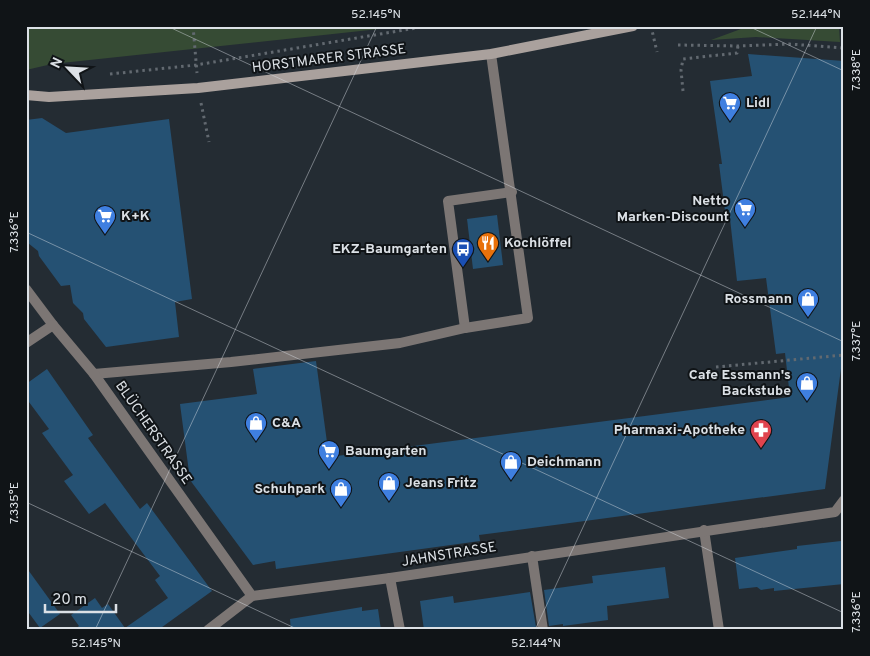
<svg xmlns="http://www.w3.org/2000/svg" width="870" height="656" font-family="Overpass,sans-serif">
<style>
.green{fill:#364b34}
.building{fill:#255173}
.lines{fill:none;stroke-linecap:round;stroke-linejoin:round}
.path{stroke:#626970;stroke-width:3;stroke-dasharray:2.5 4;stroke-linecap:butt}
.service{stroke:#7c7674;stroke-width:10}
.minor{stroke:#7c7674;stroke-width:10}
.secondary{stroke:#aaa19d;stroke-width:10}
.ticks{fill:none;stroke:#dce1e6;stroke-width:1;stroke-opacity:0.45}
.labels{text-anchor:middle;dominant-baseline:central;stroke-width:4;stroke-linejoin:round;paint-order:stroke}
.street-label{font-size:14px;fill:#dce1e6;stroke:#101417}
.poi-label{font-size:14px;font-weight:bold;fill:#dce1e6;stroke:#101417;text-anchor:start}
.neatline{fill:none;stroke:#dce1e6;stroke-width:2}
.ticks-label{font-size:12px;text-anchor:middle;fill:#dce1e6}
</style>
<rect width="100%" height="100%" fill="#242c33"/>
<!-- green -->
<g class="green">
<polygon points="26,26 407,26 52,64 26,70"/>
<polygon points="749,26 839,26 840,42 756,37 711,40"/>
</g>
<!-- building -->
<g class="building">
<polygon points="748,54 844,61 844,346 825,489 479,535 480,541 276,569 275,561 253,565 190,480 180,404 257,394 253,369 316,361 329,457 790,397 785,353 776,354 766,278 737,281 729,210 725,211 719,164 722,164 710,81 752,76"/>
<polygon points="42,118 66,133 169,119 192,299 175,302 179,337 106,347 84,319 83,313 73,303 70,285 61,286 39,256 38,251 28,243 26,231 26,120"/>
<polygon points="497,215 503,265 473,269 467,219"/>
<polygon points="47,369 93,435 88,438 140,509 147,503 212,591 158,630 74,630 79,626 71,615 95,598 102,608 108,604 125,628 168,598 155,580 160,576 105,503 89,514 64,481 73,475 42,433 49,429 26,398 26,384"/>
<polygon points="841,541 844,584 774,591 774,588 761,590 757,587 739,589 735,558 797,549 797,546"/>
<polygon points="26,567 60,614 40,628 26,609"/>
<polygon points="665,567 669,598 607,606 608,620 563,626 563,624 549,626 544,590 593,583 592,576"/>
<polygon points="530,592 536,627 514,630 424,630 420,601 453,596 454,603"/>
<polygon points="362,607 362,611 378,609 381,630 291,630 290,619"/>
</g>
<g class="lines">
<!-- path -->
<g class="path">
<polyline points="193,26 197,73"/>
<polyline points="651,26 657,52"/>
<polyline points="678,45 738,46 789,44 844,48"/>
<polyline points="110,74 196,65 428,26"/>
<polyline points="683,91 681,70 683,59 737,53 738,46"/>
<polyline points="201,103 209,142"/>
<polyline points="716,367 844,355"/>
</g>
<!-- service -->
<g class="service">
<polyline points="465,328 448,201 512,192"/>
<polyline points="94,374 231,362 400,343 465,328 528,318 491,54"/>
<polyline points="532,556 543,630"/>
<polyline points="390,578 400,630"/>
</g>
<!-- minor -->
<g class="minor">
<polyline points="26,289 53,325 94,374 252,596"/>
<polyline points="26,343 53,325"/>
<polyline points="704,530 719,630"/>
<polyline points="208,630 252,596 390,578 835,512 844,500"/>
</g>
<!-- secondary -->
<polyline class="secondary" points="26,95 49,97 198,88 491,54 633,26"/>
</g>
<!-- ticks -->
<path class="ticks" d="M167,26l677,316M748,26l96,45M26,232l818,381M26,502l273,128M95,630l282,-604M535,630l282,-604"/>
<!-- icons -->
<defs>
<g id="supermarket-pin" transform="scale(1.125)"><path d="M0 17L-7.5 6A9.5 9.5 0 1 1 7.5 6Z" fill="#3f7fe0" stroke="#101417"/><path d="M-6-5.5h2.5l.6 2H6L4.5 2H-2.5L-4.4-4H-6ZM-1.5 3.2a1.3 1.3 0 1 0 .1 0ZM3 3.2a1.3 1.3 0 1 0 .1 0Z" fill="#fff"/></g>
<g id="restaurant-pin" transform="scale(1.125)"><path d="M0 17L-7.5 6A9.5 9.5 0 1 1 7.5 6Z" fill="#e8710a" stroke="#101417"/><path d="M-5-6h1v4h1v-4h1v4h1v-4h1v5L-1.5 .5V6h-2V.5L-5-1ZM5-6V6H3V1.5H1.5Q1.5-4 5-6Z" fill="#fff"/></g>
<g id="bus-pin" transform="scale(1.125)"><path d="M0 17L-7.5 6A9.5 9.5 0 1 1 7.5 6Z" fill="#1a4fb4" stroke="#101417"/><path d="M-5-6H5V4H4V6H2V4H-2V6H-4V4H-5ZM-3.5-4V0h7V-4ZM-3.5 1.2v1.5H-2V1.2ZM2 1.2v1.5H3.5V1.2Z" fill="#fff"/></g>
<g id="shop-pin" transform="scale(1.125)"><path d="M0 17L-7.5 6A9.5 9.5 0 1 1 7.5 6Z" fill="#3f7fe0" stroke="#101417"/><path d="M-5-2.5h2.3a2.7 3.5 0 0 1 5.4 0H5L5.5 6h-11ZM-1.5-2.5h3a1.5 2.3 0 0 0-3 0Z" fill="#fff"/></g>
<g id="pharmacy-pin" transform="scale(1.125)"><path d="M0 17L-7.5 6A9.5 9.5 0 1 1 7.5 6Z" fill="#e0444e" stroke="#101417"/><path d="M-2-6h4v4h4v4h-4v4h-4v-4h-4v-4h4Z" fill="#fff"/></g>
</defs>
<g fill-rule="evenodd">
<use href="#supermarket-pin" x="730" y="103"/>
<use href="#supermarket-pin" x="745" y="209"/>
<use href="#supermarket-pin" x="105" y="216"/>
<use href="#restaurant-pin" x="488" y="243"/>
<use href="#bus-pin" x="463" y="249"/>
<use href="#shop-pin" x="808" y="299"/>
<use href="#shop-pin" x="807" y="383"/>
<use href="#shop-pin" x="256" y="423"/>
<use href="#pharmacy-pin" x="761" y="430"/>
<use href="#supermarket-pin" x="329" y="451"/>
<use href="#shop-pin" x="511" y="462"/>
<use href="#shop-pin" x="389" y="483"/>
<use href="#shop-pin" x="341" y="489"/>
</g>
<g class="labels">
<!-- street labels -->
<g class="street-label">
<text transform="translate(329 59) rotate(-7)">HORSTMARER STRASSE</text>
<text transform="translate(153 433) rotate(55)">BLÜCHERSTRASSE</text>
<text transform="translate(449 555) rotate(-9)">JAHNSTRASSE</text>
</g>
<!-- poi labels -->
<g class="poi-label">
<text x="746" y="103">Lidl</text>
<text x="729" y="201" text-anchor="end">Netto<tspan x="729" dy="16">Marken-Discount</tspan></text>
<text x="121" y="216">K+K</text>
<text x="504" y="243">Kochlöffel</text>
<text x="447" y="249" text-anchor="end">EKZ-Baumgarten</text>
<text x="792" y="299" text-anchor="end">Rossmann</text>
<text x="791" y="375" text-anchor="end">Cafe Essmann's<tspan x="791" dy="16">Backstube</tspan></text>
<text x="272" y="423">C&amp;A</text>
<text x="745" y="430" text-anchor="end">Pharmaxi-Apotheke</text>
<text x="345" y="451">Baumgarten</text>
<text x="527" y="462">Deichmann</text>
<text x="405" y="483">Jeans Fritz</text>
<text x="325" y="489" text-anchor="end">Schuhpark</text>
</g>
</g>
<!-- border -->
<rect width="870" height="656" fill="none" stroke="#101417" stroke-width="55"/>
<!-- north arrow -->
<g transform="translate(68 68) rotate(295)" stroke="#101417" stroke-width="4" paint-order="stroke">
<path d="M0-4L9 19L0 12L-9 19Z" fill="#dce1e6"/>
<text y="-8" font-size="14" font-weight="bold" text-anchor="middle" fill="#dce1e6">N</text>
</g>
<!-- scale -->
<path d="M45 604v8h71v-8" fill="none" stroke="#dce1e6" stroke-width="2.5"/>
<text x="52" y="604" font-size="15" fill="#dce1e6" stroke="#101417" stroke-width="4" paint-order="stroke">20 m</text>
<rect x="28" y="28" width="814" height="600" class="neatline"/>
<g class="ticks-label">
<text x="376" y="18">52.145°N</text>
<text x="816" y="18">52.144°N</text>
<text transform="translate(856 70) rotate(-90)" y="4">7.338°E</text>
<text transform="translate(14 232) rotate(-90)" y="4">7.336°E</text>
<text transform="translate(856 341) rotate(-90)" y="4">7.337°E</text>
<text transform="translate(14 503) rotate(-90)" y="4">7.335°E</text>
<text transform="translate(856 612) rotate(-90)" y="4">7.336°E</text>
<text x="96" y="647">52.145°N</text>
<text x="536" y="647">52.144°N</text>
</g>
</svg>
